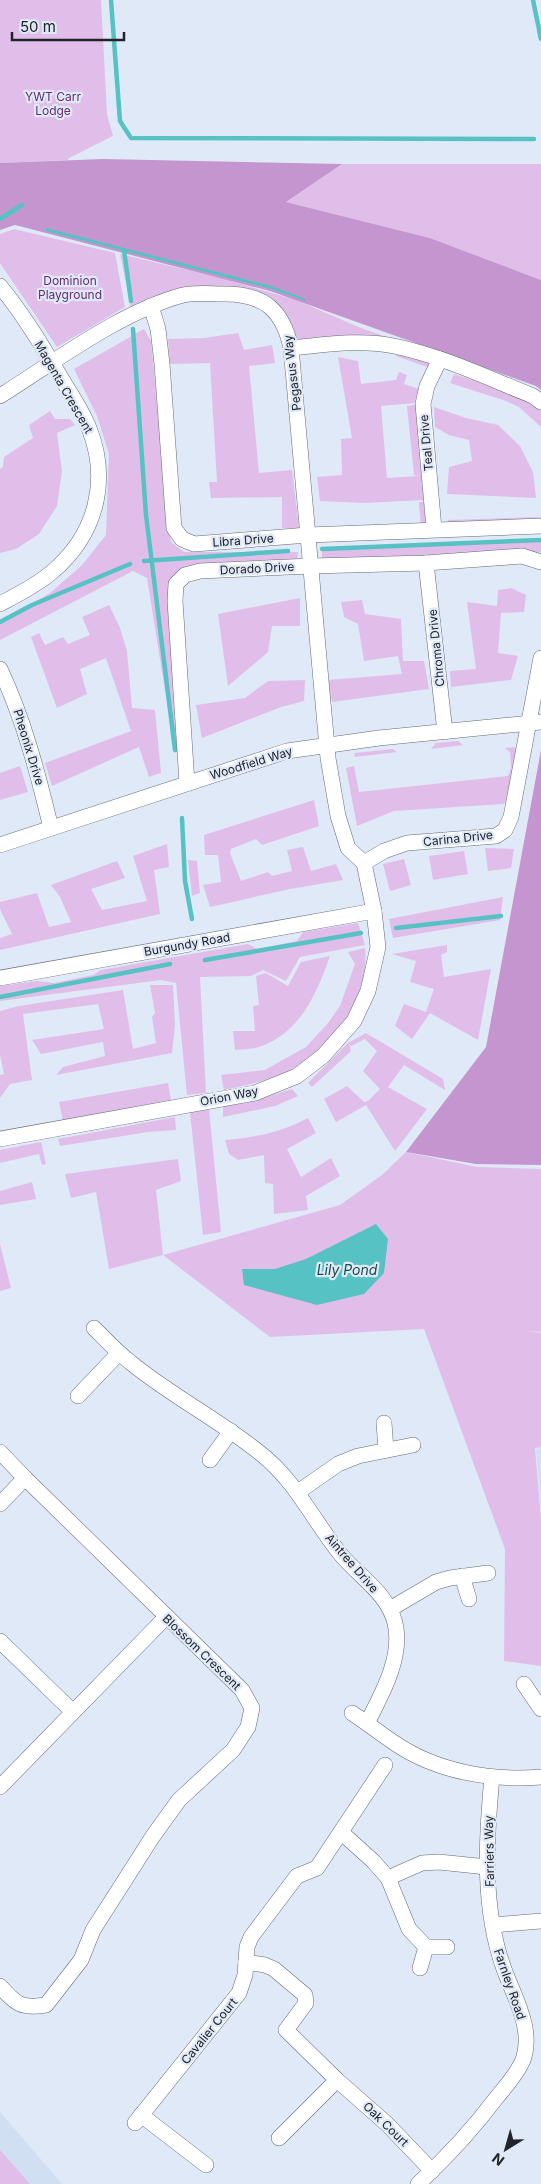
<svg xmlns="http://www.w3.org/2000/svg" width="541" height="2184" font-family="Inter,sans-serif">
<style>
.built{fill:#d1dff3}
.green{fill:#e1bee9}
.forest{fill:#c595d0}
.water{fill:#56c2c3}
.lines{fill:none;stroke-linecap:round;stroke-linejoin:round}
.stream{stroke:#56c2c3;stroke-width:4.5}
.minor-casing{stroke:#626a76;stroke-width:16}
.minor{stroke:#fff;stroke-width:15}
.labels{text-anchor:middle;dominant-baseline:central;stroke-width:4.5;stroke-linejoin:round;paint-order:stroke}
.park-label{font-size:12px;fill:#662c73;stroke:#e0e9f7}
.street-label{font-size:12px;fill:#202328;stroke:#e0e9f7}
.water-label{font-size:14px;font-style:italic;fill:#1a4a4b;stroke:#e0e9f7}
</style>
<rect width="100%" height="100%" fill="#e0e9f7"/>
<!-- built -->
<g class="built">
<polygon points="541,1448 541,1505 536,1449"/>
<polygon points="0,2112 62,2184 0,2184"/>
</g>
<!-- green -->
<g class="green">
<polygon points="0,0 101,0 107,114 113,136 69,158 68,160 0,163"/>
<polygon points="342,164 541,164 541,280 430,238 286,202"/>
<polygon points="14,229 115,253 125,307 57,347 0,263 0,234"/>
<polygon points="120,254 221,278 296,300 361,328 534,388 541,394 393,344 293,346 263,300 184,292 132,313"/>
<polygon points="144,329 151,341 171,542 184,552 298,552 297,561 172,580 180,748 175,753 147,578 133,571 0,640 0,623 50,593 82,565 106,535 109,454 97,416 74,369"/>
<polygon points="238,333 244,350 272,345 275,363 249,366 259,473 292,470 299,528 282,528 282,497 211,498 209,482 217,482 210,363 170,364 168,339 204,338"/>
<polygon points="398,349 439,360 426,386 432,527 421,528 419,502 425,502 424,500 364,503 320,501 317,477 342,475 341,439 352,438 338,357 358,361 361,384 396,380 399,372 407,375 404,384 419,389 414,403 381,406 387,478 419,476 414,475 407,406 414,405 427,367 396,356"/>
<polygon points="454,374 530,399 541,408 541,427 519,407 506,401 450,383"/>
<polygon points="434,407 466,418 498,425 520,446 533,472 536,498 447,494 449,467 472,461 469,440 449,435 435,427"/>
<polygon points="50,411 55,419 70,419 75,425 57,433 62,471 57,506 39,534 16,549 0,553 0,469 3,467 4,457 33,438 29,425"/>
<polygon points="541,517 541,524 447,526 448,520"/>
<polygon points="541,540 541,552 517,551 322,562 322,549"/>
<polygon points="511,588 526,595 524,612 501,613 498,653 518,656 511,680 451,687 450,671 476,669 467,602 497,606 498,590"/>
<polygon points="300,598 300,626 272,626 268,652 228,686 218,614"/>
<polygon points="362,600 365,614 401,619 403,661 424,661 429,689 332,702 328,680 402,674 398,656 364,661 358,624 344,617 341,602"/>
<polygon points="109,605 120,628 127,651 132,708 155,710 161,773 149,777 139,747 52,786 45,763 131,731 106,658 80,669 87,694 57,708 31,637 39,633 45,645 63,637 68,644 90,635 82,617"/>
<polygon points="305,680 304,701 281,707 202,738 196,705 245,698 268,681"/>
<polygon points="458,741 463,745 431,749 436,743"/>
<polygon points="518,747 509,800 503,804 394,811 357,826 346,768 354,766 359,792 508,776 511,768 510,752 505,748"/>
<polygon points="393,749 397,752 355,757 354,753"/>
<polygon points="20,766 28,792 0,800 0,773"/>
<polygon points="314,800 319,826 262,845 256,839 231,849 230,853 241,881 268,872 272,876 292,871 287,850 303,847 311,871 336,864 343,880 290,889 210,907 203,885 221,882 218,855 205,855 204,835"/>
<polygon points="167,844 169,867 154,870 160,914 0,950 0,938 12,934 0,909 0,902 37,893 49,927 71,922 60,897 51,885 117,861 125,878 91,889 102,910 147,901 133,856"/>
<polygon points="485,848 514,849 511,868 488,871"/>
<polygon points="464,851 468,874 433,880 429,856"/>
<polygon points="404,859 411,885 390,891 383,864"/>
<polygon points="188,860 197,861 200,893 192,896"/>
<polygon points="503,897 500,920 393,938 389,919"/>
<polygon points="358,923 365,945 300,957 286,981 263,970 251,976 200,977 206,1093 187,1095 176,983 161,980 0,1001 0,986 37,981 54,983 93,975 101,970 248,944 257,949 297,941 303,932"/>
<polygon points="447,945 447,952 441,955 444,977 491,969 478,1040 430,1013 412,1039 395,1026 404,1004 426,1012 434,989 410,982 416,961 392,954"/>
<path d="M365,948c5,49 -32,100 -75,122 -21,11 -43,15 -66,20l-3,-15 44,-5 41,-23 22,-24 12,-17 15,-42 -7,-12z"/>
<path d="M330,956c-13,37 -29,75 -68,90 -8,3 -19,3 -27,4l-2,-19h22l-2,-25 6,-1 -3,-29 10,-3 22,13 13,-24z"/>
<polygon points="150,985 173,985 175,1025 172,1053 56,1075 63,1067 105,1056 103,1042 41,1054 32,1040 104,1029 98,1004 23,1014 32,1080 10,1084 0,1098 0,1075 4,1074 0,1055 0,1011 19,1006 123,990 133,1049 156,1043 152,1017 155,1013"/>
<polygon points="366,1033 443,1079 445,1090 404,1065 388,1087 427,1109 395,1151 366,1105 336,1122 324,1099 347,1086 364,1102 368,1101 380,1089 363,1071 377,1051 365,1039 351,1046 349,1044 351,1051 312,1087 308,1083 348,1043"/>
<polygon points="168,1083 171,1100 63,1121 59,1102"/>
<polygon points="292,1089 298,1096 275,1106 223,1117 223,1106 247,1103"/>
<polygon points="209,1109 221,1232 203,1235 190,1112"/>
<polygon points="175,1117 176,1130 148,1132 60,1146 58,1139"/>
<path d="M308,1118l8,15 -29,16 14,28 30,-19 9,18 -34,20 2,14 -34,4 -1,-30 -8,-1 -1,-28 -26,5 -9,-6 -4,-14c32,-3 54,-7 83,-22z"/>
<polygon points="41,1142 46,1164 42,1165 39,1154 0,1163 0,1150"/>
<polygon points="406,1152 477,1167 541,1169 541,1332 527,1331 541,1333 541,1447 535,1448 541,1519 541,1666 504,1661 505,1549 424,1329 270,1337 163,1255 109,1269 96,1192 71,1198 65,1174 178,1159 181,1181 156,1190 163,1255 340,1205 382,1175"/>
<polygon points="32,1182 36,1199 0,1205 0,1191"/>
<polygon points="0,1244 11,1288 0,1291"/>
<polygon points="0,2150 30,2184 0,2184"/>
</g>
<!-- forest -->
<g class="forest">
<polygon points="103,159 342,164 286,202 430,238 541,280 541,390 536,386 270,291 15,225 0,230 0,163"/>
<polygon points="541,750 541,1165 476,1164 406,1152 486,1047"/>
</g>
<!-- water -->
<g class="water">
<polygon points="46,228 268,285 306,299 306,301 268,288 46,231"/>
<polygon points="376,1224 388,1239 384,1273 364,1294 317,1305 244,1285 242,1269 275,1269 306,1259"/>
</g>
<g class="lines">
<!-- stream -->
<g class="stream">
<polyline points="111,0 120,121 131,138 534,139"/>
<polyline points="533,0 541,39"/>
<polyline points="0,219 22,205"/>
<polyline points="124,250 131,301"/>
<polyline points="133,329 146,515 175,750"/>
<polyline points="322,549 541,540"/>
<polyline points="144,561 288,551"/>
<polyline points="0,622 32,605 130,564"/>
<polyline points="182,818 185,881 192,919"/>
<polyline points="396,928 501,916"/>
<polyline points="205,960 361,933"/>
<polyline points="0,997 170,964"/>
</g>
<!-- minor casing -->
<g class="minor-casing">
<g id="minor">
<path d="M0,286c24,29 44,63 63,95 9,15 20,31 26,47 21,53 7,107 -37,144 -15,13 -35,23 -52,32"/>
<polyline points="151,306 158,329 162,364 174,528 182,539 194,544 308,535 541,526"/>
<path d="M291,348c33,-3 69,-9 103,-2 48,10 94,32 139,50l8,6"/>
<path d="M0,396c56,-35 120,-84 183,-101 13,-3 29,-1 42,-1 40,0 58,17 66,54l37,410 10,58 10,32 16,15 10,48 4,36 -10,44 -14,30 -31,35 -26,20 -42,17 -255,46"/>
<polyline points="434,529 423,404 427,386 440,359"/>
<polyline points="426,563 445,732"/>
<path d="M0,669c24,51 38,105 51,159"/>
<polyline points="187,783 175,601 176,584 185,575 200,571 311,566 426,563 522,556 541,562"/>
<polyline points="0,845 287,751 379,738 541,722"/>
<polyline points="364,863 384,851 407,843 496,836 505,830 511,817 541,658"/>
<polyline points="0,978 374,911"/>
<path d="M94,1328c12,12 23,24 36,34 40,33 89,58 130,91 37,29 53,68 82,103 18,21 46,38 53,67 8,34 -13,71 -28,100"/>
<polyline points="78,1396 119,1353"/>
<polyline points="384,1423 386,1450"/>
<path d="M0,1452l25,26 217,212 10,18 -4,19 -15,23 -54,50 -26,36 -60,94 -12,30 -35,45c-25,4 -30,-1 -46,-19"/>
<polyline points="210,1460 231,1431"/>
<polyline points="298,1492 338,1464 358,1456 413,1445"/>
<polyline points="0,1504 25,1478"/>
<polyline points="462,1576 469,1599"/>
<polyline points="390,1609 436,1582 450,1578 488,1573"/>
<polyline points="0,1641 73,1712"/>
<polyline points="524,1684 541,1709"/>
<path d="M352,1713c15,10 29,21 44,31 42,28 96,37 145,33"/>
<polyline points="0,1787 166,1617"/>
<polyline points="342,1833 373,1861 388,1878 409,1929 426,1947"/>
<polyline points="388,1878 422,1863 439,1862 487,1867"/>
<polyline points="493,1925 541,1921"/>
<polyline points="246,1962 265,1965 274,1969 305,1995 306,2003 286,2030 337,2080 387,2124 432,2171"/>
<polyline points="420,1968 426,1947 447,1947"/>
<polyline points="141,2115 206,2165"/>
<polyline points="135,2123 239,1993 245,1975 247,1947 251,1937 297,1876 317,1868 385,1765"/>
<polyline points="279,2138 337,2080"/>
<path d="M418,2184c29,-27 55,-55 79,-87 9,-11 20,-23 26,-37 11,-31 -9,-63 -19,-91 -22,-60 -18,-129 -12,-192"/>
</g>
</g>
<!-- minor -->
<use href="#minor" class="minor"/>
</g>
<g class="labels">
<!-- park labels -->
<g class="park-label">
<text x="53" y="96">YWT Carr<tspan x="53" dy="14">Lodge</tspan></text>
<text x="70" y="280">Dominion<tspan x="70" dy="14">Playground</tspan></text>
</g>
<!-- street labels -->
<g class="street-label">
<text transform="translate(292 373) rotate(-97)">Pegasus Way</text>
<text transform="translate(64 387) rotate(60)">Magenta Crescent</text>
<text transform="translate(426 443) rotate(-95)">Teal Drive</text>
<text transform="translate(243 540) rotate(-4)">Libra Drive</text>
<text transform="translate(257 568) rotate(-3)">Dorado Drive</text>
<text transform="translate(436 648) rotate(-96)">Chroma Drive</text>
<text transform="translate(29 747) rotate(73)">Pheonix Drive</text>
<text transform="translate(251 763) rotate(-17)">Woodfield Way</text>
<text transform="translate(458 838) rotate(-6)">Carina Drive</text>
<text transform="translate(187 944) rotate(-10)">Burgundy Road</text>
<text transform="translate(229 1096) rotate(-11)">Orion Way</text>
<text transform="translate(352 1563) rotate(49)">Aintree Drive</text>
<text transform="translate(202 1652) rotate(44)">Blossom Crescent</text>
<text transform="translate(489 1851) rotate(-91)">Farriers Way</text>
<text transform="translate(510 1984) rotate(71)">Farnley Road</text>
<text transform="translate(209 2031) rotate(-51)">Cavalier Court</text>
<text transform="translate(386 2124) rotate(44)">Oak Court</text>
</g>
<!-- water labels -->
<g class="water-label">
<text x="347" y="1269">Lily Pond</text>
</g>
</g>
<!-- north arrow -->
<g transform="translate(506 2149) rotate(217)" stroke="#e0e9f7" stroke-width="4" paint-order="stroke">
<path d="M0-4L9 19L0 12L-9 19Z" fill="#202328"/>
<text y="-8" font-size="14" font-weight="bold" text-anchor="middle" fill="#202328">N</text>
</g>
<!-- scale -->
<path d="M12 32v8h112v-8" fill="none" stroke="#202328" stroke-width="2.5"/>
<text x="20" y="32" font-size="15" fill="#202328" stroke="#e0e9f7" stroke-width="4" paint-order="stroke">50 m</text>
</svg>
